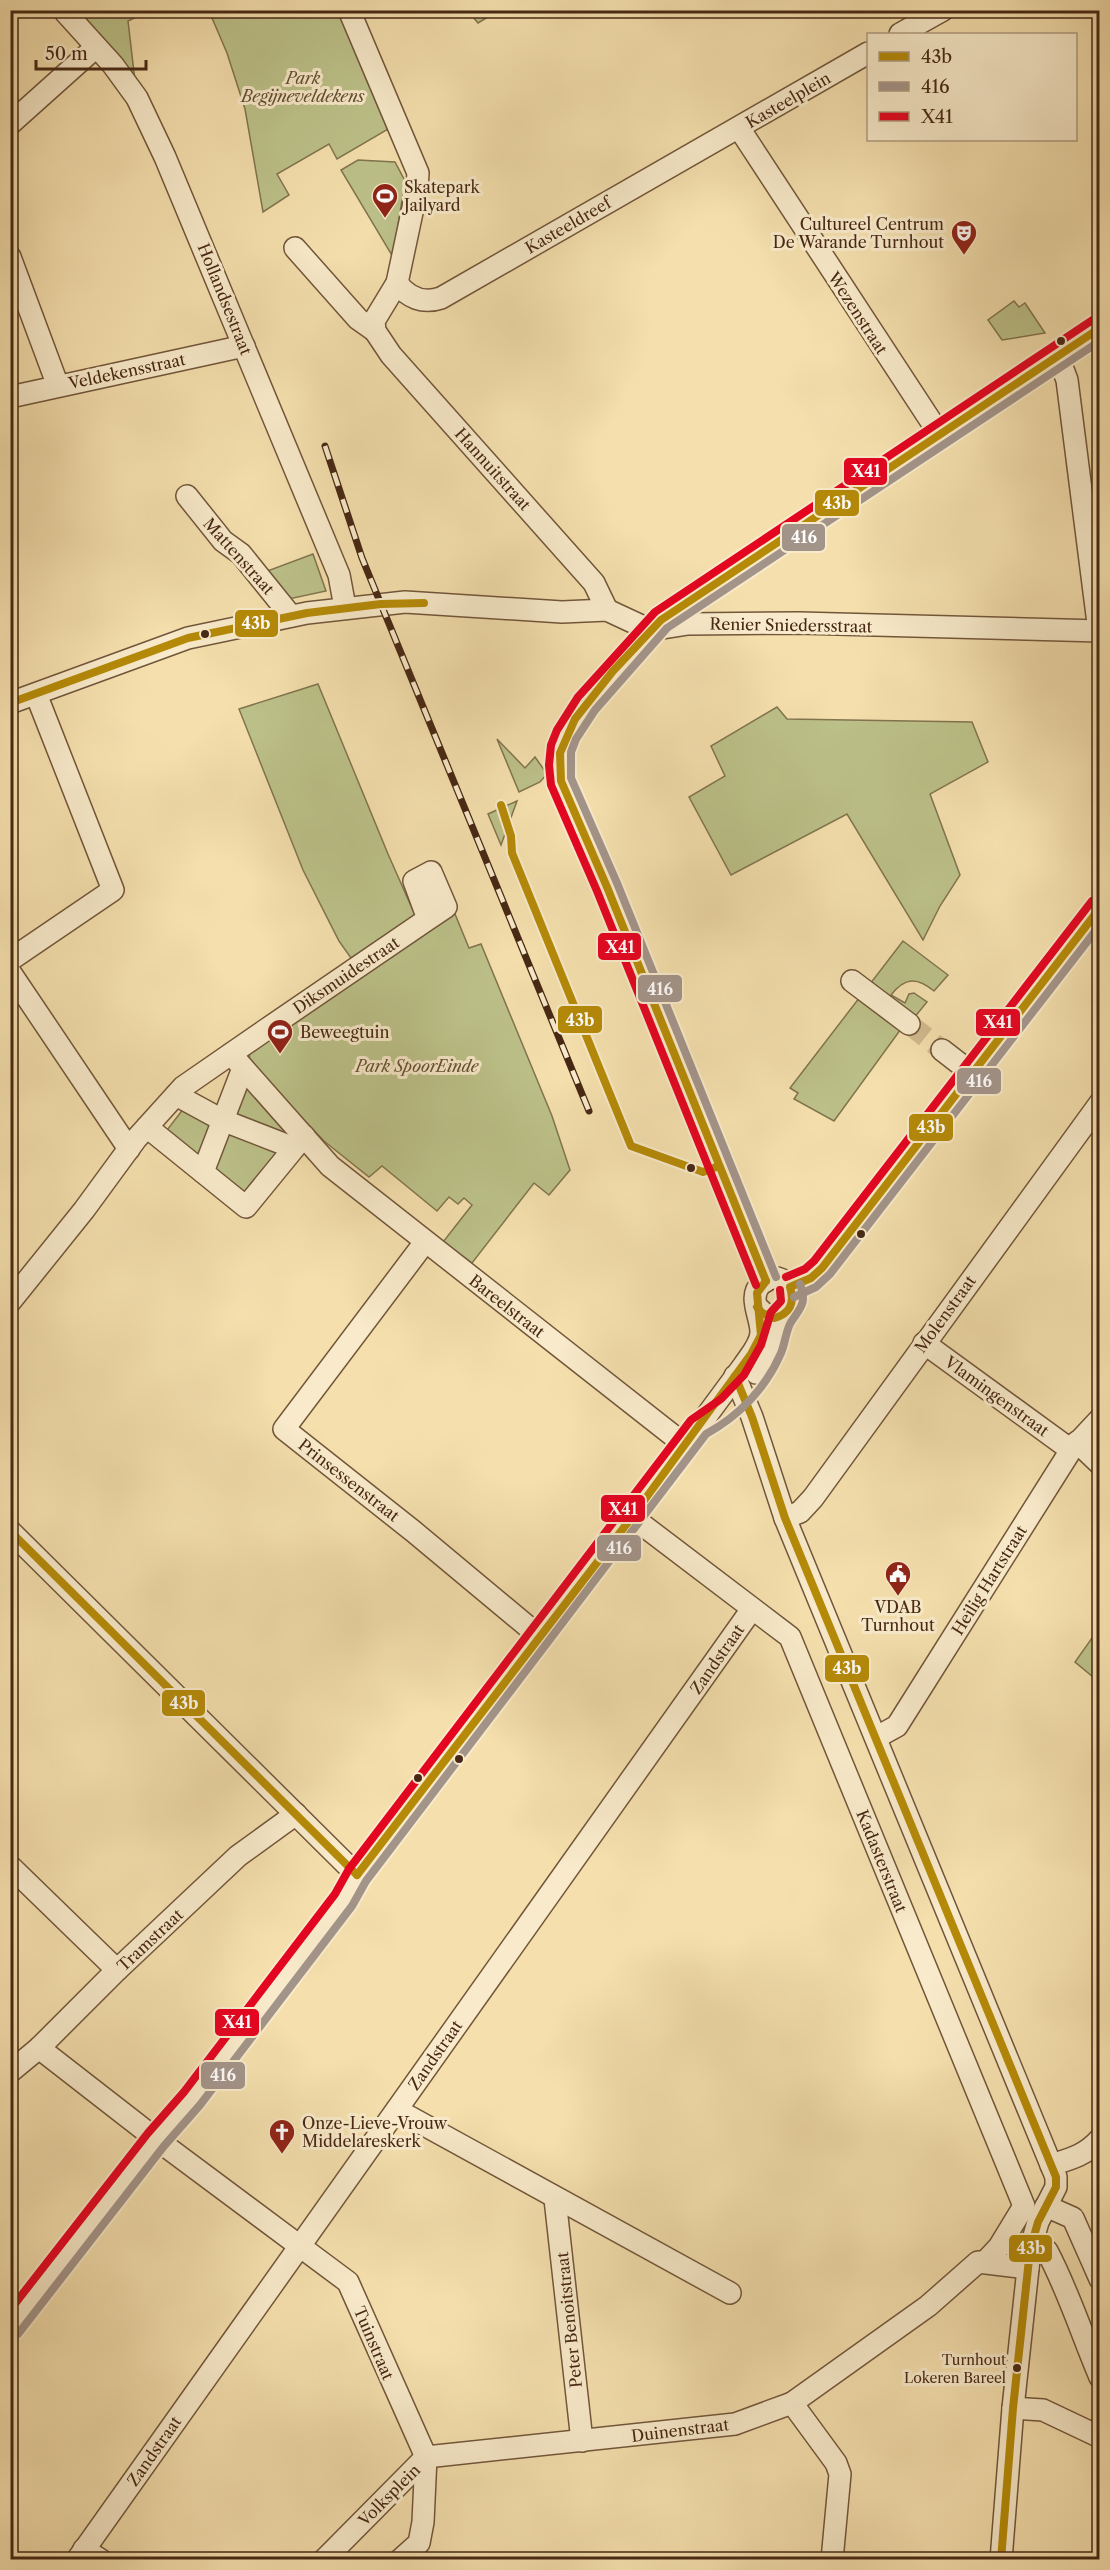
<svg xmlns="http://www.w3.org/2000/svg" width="1110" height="2570" font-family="'Libre Caslon Text',serif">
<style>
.green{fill:#bcc189;stroke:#82744e;stroke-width:1.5}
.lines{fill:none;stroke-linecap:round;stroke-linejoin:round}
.minor-tunnel{stroke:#d1ba8e;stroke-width:21;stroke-dasharray:21 10;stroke-linecap:butt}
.minor-casing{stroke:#72563a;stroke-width:24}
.minor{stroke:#f8eaca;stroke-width:21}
.rail-casing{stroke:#472814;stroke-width:7}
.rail{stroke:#f8eaca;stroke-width:4.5;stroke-dasharray:14;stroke-linecap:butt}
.bus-1-casing{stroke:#f8eaca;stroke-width:12}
.bus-2-casing{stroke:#f8eaca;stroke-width:12}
.bus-3-casing{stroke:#f8eaca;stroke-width:12}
.bus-1{stroke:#b58a08;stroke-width:8}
.bus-2{stroke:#a3948a;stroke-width:8}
.bus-3{stroke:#e40521;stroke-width:8}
.bus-dot{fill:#472814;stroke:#f8eaca;stroke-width:2}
.labels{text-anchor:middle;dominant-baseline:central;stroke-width:6;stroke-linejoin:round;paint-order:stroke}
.bus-label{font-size:14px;fill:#472814;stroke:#f8eaca;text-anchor:end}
.park-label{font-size:16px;font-style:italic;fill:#644e31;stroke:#f8eaca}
.street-label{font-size:16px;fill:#472814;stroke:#f8eaca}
.poi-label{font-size:16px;fill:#472814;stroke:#f8eaca;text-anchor:start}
.line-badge{stroke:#f8eaca;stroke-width:2}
.badge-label{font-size:16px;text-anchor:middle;font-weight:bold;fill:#fff}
</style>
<rect width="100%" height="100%" fill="#f4dfad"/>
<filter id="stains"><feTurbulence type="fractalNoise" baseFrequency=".00333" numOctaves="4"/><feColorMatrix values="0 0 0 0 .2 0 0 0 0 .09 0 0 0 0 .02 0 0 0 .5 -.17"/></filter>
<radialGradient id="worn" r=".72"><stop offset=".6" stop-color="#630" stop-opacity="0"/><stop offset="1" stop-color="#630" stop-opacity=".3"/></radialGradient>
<!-- green -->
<g class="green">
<polygon points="65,11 139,11 141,15 128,21 137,98"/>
<polygon points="209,11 338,11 390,128 337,159 329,144 277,174 289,195 263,212 245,109 227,53"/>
<polygon points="468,11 498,11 478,23"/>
<polygon points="358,160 395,162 405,181 393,257 341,170"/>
<polygon points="1014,301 1019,307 1025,303 1045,333 1002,340 988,320"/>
<polygon points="313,554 326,591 284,600 262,573"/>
<polygon points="318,684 388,854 415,915 351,958 339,941 303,870 239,709"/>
<polygon points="777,707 787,719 972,722 988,762 930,794 960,875 940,906 923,940 847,814 731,875 689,797 725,776 711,746"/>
<polygon points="497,739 525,768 535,757 547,774 540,782 519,792"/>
<polygon points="517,801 501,845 488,814"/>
<polygon points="455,914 469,948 481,944 552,1116 570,1170 549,1195 534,1183 472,1263 443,1242 472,1205 464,1198 458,1204 449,1197 437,1211 382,1166 369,1177 324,1141 250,1063 249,1050"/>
<path d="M903,941l45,34 -14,16c-17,-14 -29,-14 -43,4l14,8 4,-9 5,-1 13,9 -18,22 -3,-2 -72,99 -40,-22 4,-6 -8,-5z"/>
<polygon points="245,1079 296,1136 291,1143 233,1114"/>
<polygon points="184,1108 212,1124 202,1164 164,1134"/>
<polygon points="226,1129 286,1149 245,1199 209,1169"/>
<polygon points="1099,1628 1099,1682 1075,1662"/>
</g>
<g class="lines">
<!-- minor-tunnel -->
<polyline class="minor-tunnel" points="909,1024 942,1050"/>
<!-- minor casing -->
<g class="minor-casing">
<g id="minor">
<polyline points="349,10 418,173 417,189 397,283 374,321 375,331 391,355 594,583 607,610"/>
<polyline points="65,12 113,65 137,98 165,157 339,575 345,607"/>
<polyline points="900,34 943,10"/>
<polyline points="10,124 96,47"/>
<polyline points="739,128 940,435"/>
<polyline points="295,248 358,319 375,331"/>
<polyline points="10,257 58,386"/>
<path d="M397,283c11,15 26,21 44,15l427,-245"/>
<polyline points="1058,356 1067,380 1099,631"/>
<polyline points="10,397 244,346"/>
<polyline points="187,496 223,541 241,554 291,616"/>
<polyline points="10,703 188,638 307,613 405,602 562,612 607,610 650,630 688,624 799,623 1100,631"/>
<polyline points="10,960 113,890 36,694"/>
<polyline points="10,972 129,1149"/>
<polyline points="852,981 909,1024"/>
<polyline points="942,1050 973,1074"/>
<polyline points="231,1054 330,1166 685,1445"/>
<polyline points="176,1095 222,1120 294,1148"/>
<polyline points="147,1127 246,1207 304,1136"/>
<polyline points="203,1172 243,1068"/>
<polyline points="425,1242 284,1429 413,1531 539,1636"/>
<path d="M766,1281l-159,-394 -46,-106c-2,-11 -3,-21 0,-32 9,-36 64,-89 89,-119l11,-10 439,-292"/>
<polyline points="790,1287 811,1278 822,1268 1100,907"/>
<polyline points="10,1302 84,1210 136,1139 183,1087 264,1031 428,919 446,907 431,872 414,881 428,919"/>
<polyline points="924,1343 1071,1450"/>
<polyline points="756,1373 777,1339 781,1316"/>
<polyline points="735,1376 752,1417 785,1518 1056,2177 1056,2187 1038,2222 1030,2250 1013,2408 1001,2560"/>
<polyline points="1077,1442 1100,1464"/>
<polyline points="632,1517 790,1637 1024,2206 999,2247 985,2262"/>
<polyline points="785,1518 800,1512 813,1498 1100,1103"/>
<polyline points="10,1531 357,1875"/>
<polyline points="877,1737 897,1726 1071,1450 1100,1419"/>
<polyline points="10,1866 117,1970"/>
<polyline points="39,2048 156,2139 348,2282 426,2457 423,2522 419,2543 400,2560"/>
<polyline points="10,2072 39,2048 117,1970 238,1856 296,1814"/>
<polyline points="397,2110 730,2293"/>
<path d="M1051,2165c20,-6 35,-10 49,-26"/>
<polyline points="555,2199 582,2441"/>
<polyline points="1046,2206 1073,2218 1100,2279"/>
<path d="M1030,2250l17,1c21,39 35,84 53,126"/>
<path d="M10,2328l146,-189 36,-40 152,-199 13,-25 275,-358 112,-152c6,-9 17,-21 17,-33 0,-16 -14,-36 1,-49 28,-24 49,41 6,34l-11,-10"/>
<polyline points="792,2403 836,2463 840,2474 832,2560"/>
<polyline points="1013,2408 1043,2410 1100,2437"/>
<polyline points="426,2457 735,2424 792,2403 928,2306 978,2262 1028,2268"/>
<polyline points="84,2549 101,2560"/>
<polyline points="77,2560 752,1609"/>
<polyline points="324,2560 426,2457"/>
</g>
</g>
<!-- minor -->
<use href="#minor" class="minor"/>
<!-- rail casing -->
<g class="rail-casing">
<polyline id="rail" points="325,446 362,558 589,1111"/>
</g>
<!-- rail -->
<use href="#rail" class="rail"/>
<!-- bus-1 casing -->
<g class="bus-1-casing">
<g id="bus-1">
<polyline points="10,703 188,638 307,613 381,604 424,603"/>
<polyline points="501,805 511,836 512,853 631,1146 703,1172 719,1166"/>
<polyline points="766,1281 607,887 561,781 560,753 575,719 613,671 661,620 1100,328"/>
<path d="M757,1307l5,6 12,5c16,-4 21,-15 16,-31l21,-9 11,-10 278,-360"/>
<polyline points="735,1376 752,1417 785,1518 1056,2177 1056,2187 1038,2222 1030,2250 1013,2408 1001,2560"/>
<polyline points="10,1531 357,1875"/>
<polyline points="357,1875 632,1517 751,1354 761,1335 757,1293 766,1281"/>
</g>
</g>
<!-- bus-2 casing -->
<g class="bus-2-casing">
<g id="bus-2">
<polyline points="776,1277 617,883 571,778 571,752 576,739 595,710 667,628 1100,341"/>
<polyline points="794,1297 816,1287 830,1274 1100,925"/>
<path d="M18,2334l146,-188 36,-41 152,-199 14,-25 340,-447c33,-18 60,-46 75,-81 4,-9 5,-23 10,-31 10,-15 16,-19 9,-38"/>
</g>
</g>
<!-- bus-3 casing -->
<g class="bus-3-casing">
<g id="bus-3">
<polyline points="786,1277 805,1269 814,1261 1092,901"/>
<polyline points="756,1285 597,891 551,785 549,765 551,745 557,730 578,697 655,612 1094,319"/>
<polyline points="10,2310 148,2133 184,2092 335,1894 349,1869 691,1420 721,1399 744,1375 761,1345 771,1312 781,1301 780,1290"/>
</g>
</g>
<!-- bus-1 -->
<use href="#bus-1" class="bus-1"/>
<!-- bus-2 -->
<use href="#bus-2" class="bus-2"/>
<!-- bus-3 -->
<use href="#bus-3" class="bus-3"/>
</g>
<!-- icons -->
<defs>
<g id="stadium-pin" transform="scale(1.35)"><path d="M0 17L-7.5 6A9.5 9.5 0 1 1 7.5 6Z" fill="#8f2418" stroke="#f8eaca"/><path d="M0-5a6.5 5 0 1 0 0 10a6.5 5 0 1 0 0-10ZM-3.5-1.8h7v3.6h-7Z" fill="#fff"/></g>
<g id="theatre-pin" transform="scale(1.35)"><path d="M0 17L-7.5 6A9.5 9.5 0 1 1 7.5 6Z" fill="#8f2418" stroke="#f8eaca"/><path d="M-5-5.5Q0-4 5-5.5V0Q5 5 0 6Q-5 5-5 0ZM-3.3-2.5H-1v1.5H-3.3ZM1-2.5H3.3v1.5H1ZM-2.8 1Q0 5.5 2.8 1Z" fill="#fff"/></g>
<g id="civic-pin" transform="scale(1.35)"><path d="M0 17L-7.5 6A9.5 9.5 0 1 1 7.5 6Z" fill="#8f2418" stroke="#f8eaca"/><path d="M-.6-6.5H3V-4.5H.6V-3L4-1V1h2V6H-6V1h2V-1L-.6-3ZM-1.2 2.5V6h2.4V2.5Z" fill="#fff"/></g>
<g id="church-pin" transform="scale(1.35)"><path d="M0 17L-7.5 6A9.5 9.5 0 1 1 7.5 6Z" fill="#8f2418" stroke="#f8eaca"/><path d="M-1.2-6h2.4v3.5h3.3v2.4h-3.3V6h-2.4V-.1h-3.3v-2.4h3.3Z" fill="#fff"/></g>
</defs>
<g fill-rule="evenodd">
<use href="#stadium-pin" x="385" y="196"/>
<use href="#theatre-pin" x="964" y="233"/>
<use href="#stadium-pin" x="280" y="1032"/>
<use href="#civic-pin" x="898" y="1574"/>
<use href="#church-pin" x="282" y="2132"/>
</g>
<!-- markers -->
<g class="bus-dot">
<circle cx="1061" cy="341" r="5"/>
<circle cx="205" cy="634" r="5"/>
<circle cx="691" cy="1168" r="5"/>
<circle cx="861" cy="1234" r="5"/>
<circle cx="459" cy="1759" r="5"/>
<circle cx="418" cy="1778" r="5"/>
<circle cx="1017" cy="2368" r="5"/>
</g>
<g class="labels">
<!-- bus labels -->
<g class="bus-label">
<text x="1006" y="2360">Turnhout<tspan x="1006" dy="18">Lokeren Bareel</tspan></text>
</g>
<!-- park labels -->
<g class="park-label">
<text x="303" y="78">Park<tspan x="303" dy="18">Begijneveldekens</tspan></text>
<text x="417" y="1066">Park SpoorEinde</text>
</g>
<!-- street labels -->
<g class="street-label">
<text transform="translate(788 100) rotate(-30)">Kasteelplein</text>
<text transform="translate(568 225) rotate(-30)">Kasteeldreef</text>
<text transform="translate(225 299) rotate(68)">Hollandsestraat</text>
<text transform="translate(858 313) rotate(57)">Wezenstraat</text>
<text transform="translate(127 371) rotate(-12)">Veldekensstraat</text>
<text transform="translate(493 469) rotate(48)">Hannuitstraat</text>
<text transform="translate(239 556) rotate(48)">Mattenstraat</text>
<text transform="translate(791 625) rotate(1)">Renier Sniedersstraat</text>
<text transform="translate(346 975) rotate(-34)">Diksmuidestraat</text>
<text transform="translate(507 1306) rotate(38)">Bareelstraat</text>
<text transform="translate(945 1314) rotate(-54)">Molenstraat</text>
<text transform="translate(997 1396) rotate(36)">Vlamingenstraat</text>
<text transform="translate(349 1480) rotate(38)">Prinsessenstraat</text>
<text transform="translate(989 1580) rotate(-58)">Heilig Hartstraat</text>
<text transform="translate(717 1659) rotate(-55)">Zandstraat</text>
<text transform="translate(882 1861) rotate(68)">Kadasterstraat</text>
<text transform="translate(150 1940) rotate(-43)">Tramstraat</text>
<text transform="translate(435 2055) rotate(-55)">Zandstraat</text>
<text transform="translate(569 2320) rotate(-96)">Peter Benoitstraat</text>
<text transform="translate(374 2343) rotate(67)">Tuinstraat</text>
<text transform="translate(680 2430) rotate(-7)">Duinenstraat</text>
<text transform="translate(154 2451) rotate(-55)">Zandstraat</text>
<text transform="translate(389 2495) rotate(-45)">Volksplein</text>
</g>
<!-- poi labels -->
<g class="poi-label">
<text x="404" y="187">Skatepark<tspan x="404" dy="18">Jailyard</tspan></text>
<text x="944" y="224" text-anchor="end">Cultureel Centrum<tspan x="944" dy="18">De Warande Turnhout</tspan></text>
<text x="300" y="1032">Beweegtuin</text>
<text x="898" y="1607" text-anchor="middle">VDAB<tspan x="898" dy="18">Turnhout</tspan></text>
<text x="302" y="2123">Onze-Lieve-Vrouw<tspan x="302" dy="18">Middelareskerk</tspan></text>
</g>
</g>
<g class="line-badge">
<rect x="843" y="457" width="45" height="29" rx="6" fill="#e40521"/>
<rect x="814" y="489" width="46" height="28" rx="6" fill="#b58a08"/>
<rect x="781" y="523" width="45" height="29" rx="6" fill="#a3948a"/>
<rect x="234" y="609" width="45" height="29" rx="6" fill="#b58a08"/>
<rect x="597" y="932" width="45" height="29" rx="6" fill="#e40521"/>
<rect x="637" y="974" width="46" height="29" rx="6" fill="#a3948a"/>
<rect x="557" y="1005" width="46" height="29" rx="6" fill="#b58a08"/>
<rect x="975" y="1008" width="46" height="29" rx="6" fill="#e40521"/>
<rect x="956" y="1067" width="46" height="28" rx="6" fill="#a3948a"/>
<rect x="908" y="1113" width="46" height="29" rx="6" fill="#b58a08"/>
<rect x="600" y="1494" width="46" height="29" rx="6" fill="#e40521"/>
<rect x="596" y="1534" width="46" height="28" rx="6" fill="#a3948a"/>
<rect x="824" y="1654" width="46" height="29" rx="6" fill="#b58a08"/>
<rect x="161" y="1689" width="45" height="28" rx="6" fill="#b58a08"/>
<rect x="214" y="2008" width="46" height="29" rx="6" fill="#e40521"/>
<rect x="200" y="2061" width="46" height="29" rx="6" fill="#a3948a"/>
<rect x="1008" y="2234" width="45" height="29" rx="6" fill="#b58a08"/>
</g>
<g class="badge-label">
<text x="866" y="477">X41</text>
<text x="837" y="509">43b</text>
<text x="804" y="543">416</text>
<text x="256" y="629">43b</text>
<text x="620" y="953">X41</text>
<text x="660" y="995">416</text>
<text x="580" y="1026">43b</text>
<text x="998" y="1028">X41</text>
<text x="979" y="1087">416</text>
<text x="931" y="1133">43b</text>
<text x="623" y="1515">X41</text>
<text x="619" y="1554">416</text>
<text x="847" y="1674">43b</text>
<text x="184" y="1709">43b</text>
<text x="237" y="2028">X41</text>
<text x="223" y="2081">416</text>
<text x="1031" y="2254">43b</text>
</g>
<!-- margin -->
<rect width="1110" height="2570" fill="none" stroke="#f4dfad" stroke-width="36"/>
<rect x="12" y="12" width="1086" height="2546" fill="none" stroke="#472814" stroke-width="3"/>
<rect x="18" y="18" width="1074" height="2534" fill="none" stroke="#472814" stroke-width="1.5"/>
<!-- legend -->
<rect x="867" y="33" width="210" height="108" fill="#f8eaca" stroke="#b19c81" stroke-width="1.5"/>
<rect x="879" y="52" width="30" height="9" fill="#b58a08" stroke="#b19c81" stroke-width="1.5"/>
<text x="921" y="63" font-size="18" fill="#472814">43b</text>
<rect x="879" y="82" width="30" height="9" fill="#a3948a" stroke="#b19c81" stroke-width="1.5"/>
<text x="921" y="93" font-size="18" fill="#472814">416</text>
<rect x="879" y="112" width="30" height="9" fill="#e40521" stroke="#b19c81" stroke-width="1.5"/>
<text x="921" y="123" font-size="18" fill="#472814">X41</text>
<!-- scale -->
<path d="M36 60v9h110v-9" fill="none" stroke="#472814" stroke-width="3"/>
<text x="45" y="60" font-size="18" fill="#472814" stroke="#f8eaca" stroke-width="4.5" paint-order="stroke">50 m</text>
<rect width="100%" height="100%" filter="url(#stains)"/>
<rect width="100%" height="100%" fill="url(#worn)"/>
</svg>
